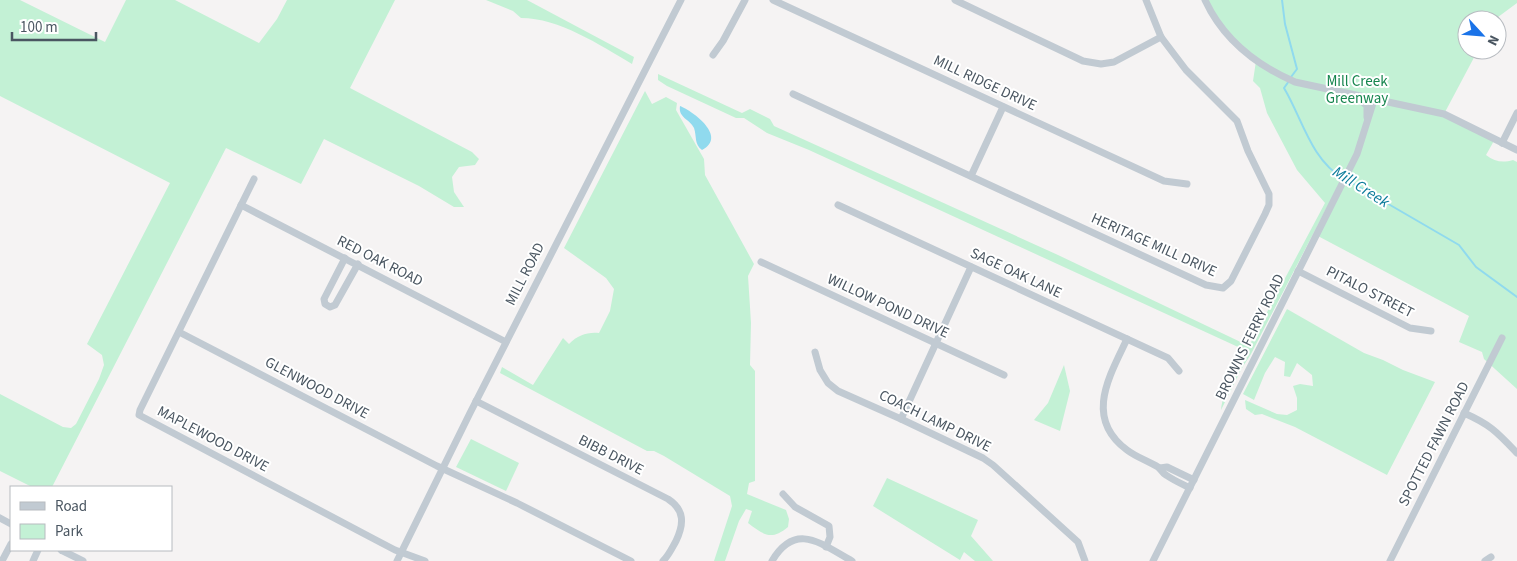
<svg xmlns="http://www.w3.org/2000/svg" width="1517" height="561" font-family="'Source Sans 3',sans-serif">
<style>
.green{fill:#c3f1d5}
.water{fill:#90daee}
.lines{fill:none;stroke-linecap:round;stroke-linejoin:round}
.stream{stroke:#90daee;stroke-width:2}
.minor{stroke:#c1cad2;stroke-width:7}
.labels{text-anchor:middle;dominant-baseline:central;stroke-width:4;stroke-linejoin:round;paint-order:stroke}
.park-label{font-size:15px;fill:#17864f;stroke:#fff}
.street-label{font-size:15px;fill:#4a5661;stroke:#fff}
.water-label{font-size:16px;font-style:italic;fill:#0c7c9b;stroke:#fff}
</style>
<rect width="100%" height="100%" fill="#f5f3f3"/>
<!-- green -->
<g class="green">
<polygon points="0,0 20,0 105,42 126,0 175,0 259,43 277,19 287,0 395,0 350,88 472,152 479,159 475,165 459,167 452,177 454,192 464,207 454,207 419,186 324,139 301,184 226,148 52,487 32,487 0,471 0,394 63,427 71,428 76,424 99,379 104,365 102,355 87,344 170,183 0,96"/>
<path d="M486,0h41l107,57 -2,7c-32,-19 -73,-46 -111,-46l-8,-7z"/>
<path d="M1205,0h312v3l-23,17h-27v30h11l-34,64 51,25 -9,16c9,7 17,8 27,5l4,2v227l-33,-30 -2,-7 -23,-10 10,-26 -153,-81 12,-30 -77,149 -9,14 -21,42c2,-22 18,-40 28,-58l-440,-202 -42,-17 -23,-15h-8l-69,-32 -9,-6v-6l84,39 8,-4 20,10 4,7 284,129 191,91 76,-143 -28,-33 -30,-57 -7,-25 -7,-7 3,-20 -19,-16z"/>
<path d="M645,91l7,13 14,-7 11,6 -1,7 28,49 1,16 49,89 -6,12 3,47 -1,42 5,6v110l-6,2 -2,11 39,16 3,9 -1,8c-17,14 -24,8 -40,-4l4,-12 -6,-2 -7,12 -14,40h-11l18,-55 -2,-10 -66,-40 -10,-5h-7l-147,-78 2,-6 31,18 30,-47 6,6c9,-9 18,-12 30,-11l11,-22 4,-22 -8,-11 -42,-30z"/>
<polygon points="1287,309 1364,353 1383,360 1403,370 1435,382 1387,475 1295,427 1262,414 1255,415 1246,409 1245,400 1277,414 1287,415 1297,410 1297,398 1293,386 1300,384 1313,386 1312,375 1297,363 1290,377 1284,376 1285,362 1275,357 1265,373 1254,400 1243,394"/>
<polygon points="1064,365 1070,391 1060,431 1034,420 1048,403"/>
<polygon points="471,439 519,463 506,491 456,467"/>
<polygon points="887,478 978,520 971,536 993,561 975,561 964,552 960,560 873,506"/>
</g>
<!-- water -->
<path class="water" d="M680,106c13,5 48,31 22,44 -8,-6 -5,-13 -8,-22 -4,-9 -16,-10 -14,-22z"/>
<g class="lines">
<!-- stream -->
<g class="stream">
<polyline points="1282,0 1285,24 1297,69 1291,77"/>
<path d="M1289,81l-5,7c18,30 27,72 59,90"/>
<polyline points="1347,180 1459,245 1476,267 1517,297"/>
</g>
<!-- minor -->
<g class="minor">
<polyline points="773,0 1164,181 1187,184"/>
<polyline points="955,0 1083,61 1101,64 1114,62 1161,37"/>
<path d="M1205,0c18,39 51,65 90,82l149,32 73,36"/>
<polyline points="713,55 723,41 745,0"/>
<polyline points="793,94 1206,285 1223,288 1231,281 1265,214 1269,205 1269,194 1248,151 1237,121 1186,70 1161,37 1146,0"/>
<polyline points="1357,97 1367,106 1367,117"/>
<polyline points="1502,143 1517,113"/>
<polyline points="971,176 1003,107"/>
<polyline points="254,179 140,410 139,415 374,539 395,550 425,561"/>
<polyline points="241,205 506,342"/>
<polyline points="838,205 1168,358 1179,371"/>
<polyline points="345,258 324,299 325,304 330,307 335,305 358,264"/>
<polyline points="761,262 1004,375"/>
<polyline points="1298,271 1410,328 1431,331"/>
<polyline points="179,332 437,466 517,503 631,561"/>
<path d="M1127,339c-18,38 -43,79 0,111 9,7 21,11 31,17 3,2 4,6 8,8 7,5 16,9 24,13"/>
<polyline points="815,352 820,370 828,383 838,391 901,419 983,458 993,465 1078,542 1085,561"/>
<path d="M476,401l192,98c17,11 16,25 8,42 -4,7 -7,14 -13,20"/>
<path d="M1464,413c27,12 33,19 53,40"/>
<polyline points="901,419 971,267"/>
<polyline points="1160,468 1167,467 1194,480"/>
<polyline points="783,494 795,507 829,526 830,537 826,547"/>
<polyline points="0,518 11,524"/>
<polyline points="61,550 83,561"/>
<polyline points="2,561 11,544"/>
<polyline points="33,561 38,550"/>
<polyline points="397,561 470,413 681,0"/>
<path d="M772,561c24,-40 49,-17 80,0"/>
<polyline points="1153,561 1357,154 1374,100"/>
<polyline points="1390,561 1502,338"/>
<polyline points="1485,561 1491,557"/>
</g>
</g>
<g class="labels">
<!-- park labels -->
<g class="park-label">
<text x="1357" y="81">Mill Creek<tspan x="1357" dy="17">Greenway</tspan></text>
</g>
<!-- street labels -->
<g class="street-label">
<text transform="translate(985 83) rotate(25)">MILL RIDGE DRIVE</text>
<text transform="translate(1154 245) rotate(24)">HERITAGE MILL DRIVE</text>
<text transform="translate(380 261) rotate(27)">RED OAK ROAD</text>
<text transform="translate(1016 273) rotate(25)">SAGE OAK LANE</text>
<text transform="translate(525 274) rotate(-63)">MILL ROAD</text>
<text transform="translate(1370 292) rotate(27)">PITALO STREET</text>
<text transform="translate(888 306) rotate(25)">WILLOW POND DRIVE</text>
<text transform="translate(1250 337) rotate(-64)">BROWNS FERRY ROAD</text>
<text transform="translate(317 388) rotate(28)">GLENWOOD DRIVE</text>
<text transform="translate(935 421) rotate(26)">COACH LAMP DRIVE</text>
<text transform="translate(213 439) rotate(28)">MAPLEWOOD DRIVE</text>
<text transform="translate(1434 444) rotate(-63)">SPOTTED FAWN ROAD</text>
<text transform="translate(611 455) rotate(27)">BIBB DRIVE</text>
</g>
<!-- water labels -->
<g class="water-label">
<text transform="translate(1361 187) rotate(32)">Mill Creek</text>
</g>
</g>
<!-- legend -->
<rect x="10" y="486" width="162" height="65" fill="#ffffff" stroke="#b7bbc0"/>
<rect x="20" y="502" width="25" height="8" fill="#c1cad2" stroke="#b7bbc0"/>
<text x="55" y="511" font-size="15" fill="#4a5661">Road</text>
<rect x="20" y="524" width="25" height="15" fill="#c3f1d5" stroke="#b7bbc0"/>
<text x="55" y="536" font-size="15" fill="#4a5661">Park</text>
<!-- north arrow -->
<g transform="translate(1482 35) rotate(116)"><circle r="24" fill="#ffffff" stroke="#b7bbc0"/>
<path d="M0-4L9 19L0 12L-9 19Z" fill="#1a73e8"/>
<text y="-8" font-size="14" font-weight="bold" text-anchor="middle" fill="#4a5661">N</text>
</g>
<!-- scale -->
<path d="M12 32v8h84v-8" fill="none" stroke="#4a5661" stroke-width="2.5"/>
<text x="20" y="32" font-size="15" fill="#4a5661" stroke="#ffffff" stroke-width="4" paint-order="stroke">100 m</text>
</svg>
